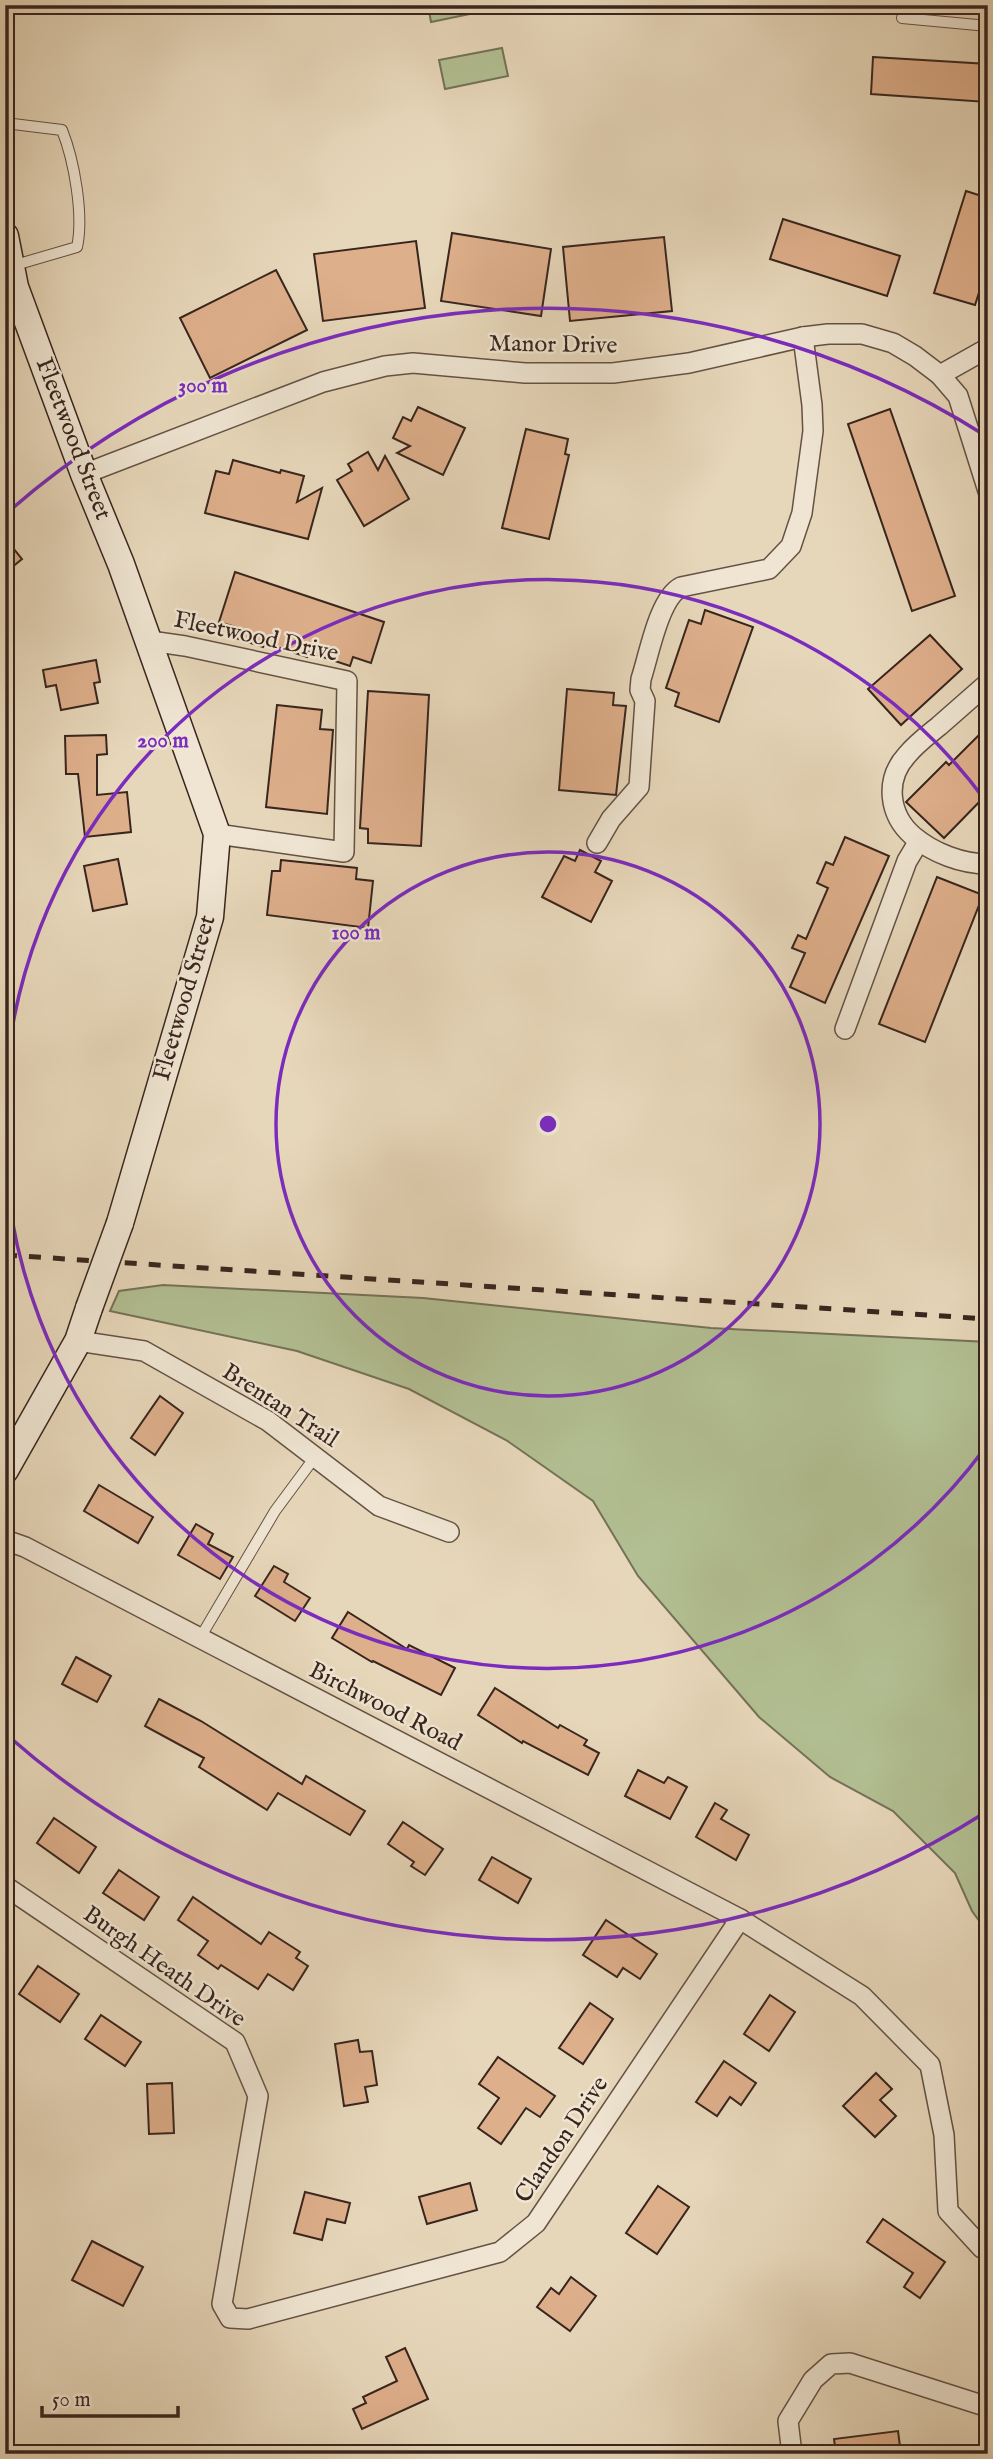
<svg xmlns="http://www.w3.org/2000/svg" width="993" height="2459" font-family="'IM FELL English',serif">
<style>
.green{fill:#b2bf92;stroke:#757258;stroke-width:2}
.building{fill:#deaf8b;stroke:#38251e;stroke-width:2}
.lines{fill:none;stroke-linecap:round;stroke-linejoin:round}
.lane-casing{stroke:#645245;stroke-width:12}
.street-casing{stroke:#645245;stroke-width:22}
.secondary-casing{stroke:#38251e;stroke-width:29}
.lane{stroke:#efe5d2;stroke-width:10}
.street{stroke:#efe5d2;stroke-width:19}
.secondary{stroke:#efe5d2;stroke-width:26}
.rail{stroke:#38251e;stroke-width:5;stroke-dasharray:12 12;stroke-linecap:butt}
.secondary-bridge-casing{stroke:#38251e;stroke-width:29;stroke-linecap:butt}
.secondary-bridge{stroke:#efe5d2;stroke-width:26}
.ring{fill:none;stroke:#7b2cbf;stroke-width:3.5}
.labels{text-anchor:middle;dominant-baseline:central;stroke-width:5;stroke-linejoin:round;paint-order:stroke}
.street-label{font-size:24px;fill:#38251e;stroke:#efe5d2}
.centre{fill:#7b2cbf;stroke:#efe5d2;stroke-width:3.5}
.ring-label{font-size:21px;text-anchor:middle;font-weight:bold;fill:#7b2cbf;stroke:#efe5d2;stroke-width:5;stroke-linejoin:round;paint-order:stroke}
</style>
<rect width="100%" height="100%" fill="#e7d7ba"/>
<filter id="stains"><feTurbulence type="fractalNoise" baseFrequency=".00286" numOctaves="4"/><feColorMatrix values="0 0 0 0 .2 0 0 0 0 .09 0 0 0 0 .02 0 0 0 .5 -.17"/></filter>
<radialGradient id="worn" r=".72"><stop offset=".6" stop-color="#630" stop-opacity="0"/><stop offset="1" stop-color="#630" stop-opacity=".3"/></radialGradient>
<!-- green -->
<g class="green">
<polygon points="428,5 493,5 494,9 431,22"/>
<polygon points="502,48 508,76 445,89 439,60"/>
<polygon points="163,1285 423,1298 711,1328 988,1342 988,1933 972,1911 955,1873 893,1811 830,1777 759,1717 638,1576 593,1501 506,1440 409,1389 297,1351 110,1311 119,1291"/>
</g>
<!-- building -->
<g class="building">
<polygon points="873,57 988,64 987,102 871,94"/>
<polygon points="966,191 988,198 988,265 975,305 934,293"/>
<polygon points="783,219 900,256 887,296 770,259"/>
<polygon points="452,233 551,249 541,316 441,301"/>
<polygon points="664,237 672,311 570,321 563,247"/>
<polygon points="416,241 425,308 323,321 314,254"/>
<polygon points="276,270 307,330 210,378 180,318"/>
<polygon points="418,407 465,428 443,475 397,453 410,446 393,438 403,417 411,421"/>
<polygon points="890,409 955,596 912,611 848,424"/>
<polygon points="526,429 568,439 565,454 569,455 549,539 502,528"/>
<polygon points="368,452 378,470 385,456 409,499 364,526 337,480 352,471 348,464"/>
<polygon points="233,460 280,473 281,470 304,476 297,502 322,488 308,539 205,513 216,471 229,474"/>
<polygon points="5,538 22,559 5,573"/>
<polygon points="235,572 384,622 371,663 353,657 350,666 308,652 307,657 265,643 263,647 236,638 239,628 219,622"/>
<polygon points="705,610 753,627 719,722 675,706 679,693 666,688 689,620 701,624"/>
<polygon points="930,635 962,669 901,725 868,689"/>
<polygon points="96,660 100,682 94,683 98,703 61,710 56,685 46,687 43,670"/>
<polygon points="567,689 614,693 613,705 626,706 616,795 559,790"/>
<polygon points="368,691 429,695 421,846 368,843 368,829 360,828"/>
<polygon points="277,705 322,710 320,729 333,730 327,814 266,807"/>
<polygon points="988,726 988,793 944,838 906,802 946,762 949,765"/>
<polygon points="106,735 107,754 97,755 97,795 127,792 131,832 85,837 78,774 66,774 65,736"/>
<polygon points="845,837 889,856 825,1003 790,987 805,953 792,948 798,935 806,939 828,888 817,883 826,862 833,865"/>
<polygon points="580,850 601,861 595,872 612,881 591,922 542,897 564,856 575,861"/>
<polygon points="118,859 127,904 93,911 84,866"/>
<polygon points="281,860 357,868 356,879 373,881 368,928 267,915 272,871 280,871"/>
<polygon points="937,877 983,895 925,1042 879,1024"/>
<polygon points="160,1396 183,1413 155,1455 131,1438"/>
<polygon points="99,1485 153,1517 138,1543 84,1511"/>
<polygon points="196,1524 213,1534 208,1544 233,1557 220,1579 178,1555"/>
<polygon points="274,1566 288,1574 284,1582 310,1598 295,1621 255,1596"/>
<polygon points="348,1612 407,1649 409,1645 455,1668 441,1695 373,1661 372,1662 332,1638"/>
<polygon points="76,1657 111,1676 97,1702 62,1684"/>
<polygon points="495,1688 558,1728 560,1725 587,1740 584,1745 599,1753 588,1775 523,1741 522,1743 478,1715"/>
<polygon points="159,1699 201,1721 302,1784 306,1776 365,1811 350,1835 278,1793 267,1810 199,1767 204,1758 145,1726"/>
<polygon points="638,1770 664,1783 668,1777 687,1787 670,1819 625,1796"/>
<polygon points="715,1803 727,1810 721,1819 749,1835 736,1860 696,1837"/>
<polygon points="54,1818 96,1847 79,1873 37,1843"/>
<polygon points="403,1822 443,1849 425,1875 411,1866 414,1862 388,1844"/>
<polygon points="492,1857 531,1879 518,1903 479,1880"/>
<polygon points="119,1870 159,1897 144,1920 103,1893"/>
<polygon points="193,1897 261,1944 269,1932 300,1952 296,1958 308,1966 293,1990 268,1974 258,1989 221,1965 218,1969 198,1955 208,1941 178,1920"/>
<polygon points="606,1920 657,1954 640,1979 623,1968 617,1977 583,1955"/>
<polygon points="38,1966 79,1994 60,2022 19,1994"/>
<polygon points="770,1995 795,2012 769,2051 744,2034"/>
<polygon points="590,2003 613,2019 583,2064 559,2048"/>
<polygon points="101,2015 141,2042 125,2066 85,2039"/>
<polygon points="358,2040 360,2052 372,2051 377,2085 365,2087 368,2102 344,2106 335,2044"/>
<polygon points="498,2057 555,2096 540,2117 526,2108 501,2144 478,2128 499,2098 479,2084"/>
<polygon points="724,2061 756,2083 741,2105 730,2097 717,2116 696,2102"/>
<polygon points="876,2073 892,2089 880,2100 896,2116 875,2137 843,2106"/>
<polygon points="172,2083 174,2133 149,2134 147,2084"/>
<polygon points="470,2183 477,2210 427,2224 419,2197"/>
<polygon points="658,2186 689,2207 657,2254 626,2233"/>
<polygon points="305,2192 350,2203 345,2223 327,2219 322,2240 294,2233"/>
<polygon points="883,2219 945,2262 920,2298 904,2287 913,2273 867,2242"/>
<polygon points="92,2241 143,2267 123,2306 72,2280"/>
<polygon points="571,2277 596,2296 570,2331 537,2307 551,2288 559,2294"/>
<polygon points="405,2348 428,2399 362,2429 353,2409 366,2403 363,2397 397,2381 386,2357"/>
<polygon points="898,2431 901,2454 836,2454 834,2439"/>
</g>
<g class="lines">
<!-- lane casing -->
<g class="lane-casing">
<g id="lane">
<polyline points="902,18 988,26"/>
<path d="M5,123l57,7c12,30 22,85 15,117l-65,19"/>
<polyline points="200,1638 275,1511 315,1457"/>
</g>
</g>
<!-- street casing -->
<g class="street-casing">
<g id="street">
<polyline points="940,375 988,348"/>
<polyline points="84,474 323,382 385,366 413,363 525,373 613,373 689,363 803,337 828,334 862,334 893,343 915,356 940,375 958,396 988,491"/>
<polyline points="150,641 185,646 347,681 344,852 217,834"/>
<path d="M988,683c-16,14 -33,29 -49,43 -11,9 -23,18 -32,29 -23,25 -18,60 6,81 20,17 49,28 75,28"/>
<path d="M597,843l14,-24 28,-32 6,-86 -5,-11 1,-11c8,-24 18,-81 40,-92l88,-18 22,-23 11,-33 11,-82 -1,-26 -9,-68"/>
<polyline points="845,1029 907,861 919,841"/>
<polyline points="78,1341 144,1351 268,1421 379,1506 449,1532"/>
<polyline points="5,1540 25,1547 740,1919 862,1996 930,2065 944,2135 948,2211 982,2248 988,2250"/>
<polyline points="5,1886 235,2042 258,2096 222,2304 230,2318 248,2319 500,2252 536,2223 740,1919"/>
<polyline points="792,2454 788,2421 813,2380 831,2364 850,2363 988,2407"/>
</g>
</g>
<!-- secondary casing -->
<g class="secondary-casing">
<g id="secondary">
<polyline points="5,236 15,287 84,474 121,564 217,834 210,917 120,1223"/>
<polyline points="5,1470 78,1341 89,1308"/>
</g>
</g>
<!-- lane -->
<use href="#lane" class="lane"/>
<!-- street -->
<use href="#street" class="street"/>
<!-- secondary -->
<use href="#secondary" class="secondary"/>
<!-- rail -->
<polyline class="rail" points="5,1255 988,1319"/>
<!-- secondary-bridge casing -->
<g class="secondary-bridge-casing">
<polyline id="secondary-bridge" points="89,1308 120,1223"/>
</g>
<!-- secondary-bridge -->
<use href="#secondary-bridge" class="secondary-bridge"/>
</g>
<!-- distance rings -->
<g class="ring">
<circle cx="548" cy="1124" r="272"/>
<path d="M985 1448A544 544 0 0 1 5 1162M5 1086A544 544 0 0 1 985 800"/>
<path d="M986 1812A816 816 0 0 1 7 1735M7 513A816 816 0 0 1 986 436"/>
</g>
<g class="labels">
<!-- street labels -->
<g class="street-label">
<text transform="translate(553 345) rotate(1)">Manor Drive</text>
<text transform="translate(73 439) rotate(69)">Fleetwood Street</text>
<text transform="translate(256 637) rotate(12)">Fleetwood Drive</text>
<text transform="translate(185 998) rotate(-74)">Fleetwood Street</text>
<text transform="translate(280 1406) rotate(33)">Brentan Trail</text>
<text transform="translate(385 1707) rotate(27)">Birchwood Road</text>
<text transform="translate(164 1967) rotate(35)">Burgh Heath Drive</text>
<text transform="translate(562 2140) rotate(-56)">Clandon Drive</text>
</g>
</g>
<circle cx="548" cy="1124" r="10" class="centre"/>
<g class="ring-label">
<text x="203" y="392">300 m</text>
<text x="163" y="747">200 m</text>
<text x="356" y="939">100 m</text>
</g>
<!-- margin -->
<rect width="993" height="2459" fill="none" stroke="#e7d7ba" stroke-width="28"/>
<rect x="7" y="7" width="979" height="2445" fill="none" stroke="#38251e" stroke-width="3.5"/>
<rect x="14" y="14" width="965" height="2431" fill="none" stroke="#38251e" stroke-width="2"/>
<!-- scale -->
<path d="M42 2406v10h136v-10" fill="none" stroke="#38251e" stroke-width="3.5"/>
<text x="52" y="2406" font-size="21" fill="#38251e" stroke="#efe5d2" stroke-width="5" paint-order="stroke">50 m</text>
<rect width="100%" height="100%" filter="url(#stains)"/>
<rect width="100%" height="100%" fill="url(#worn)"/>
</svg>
